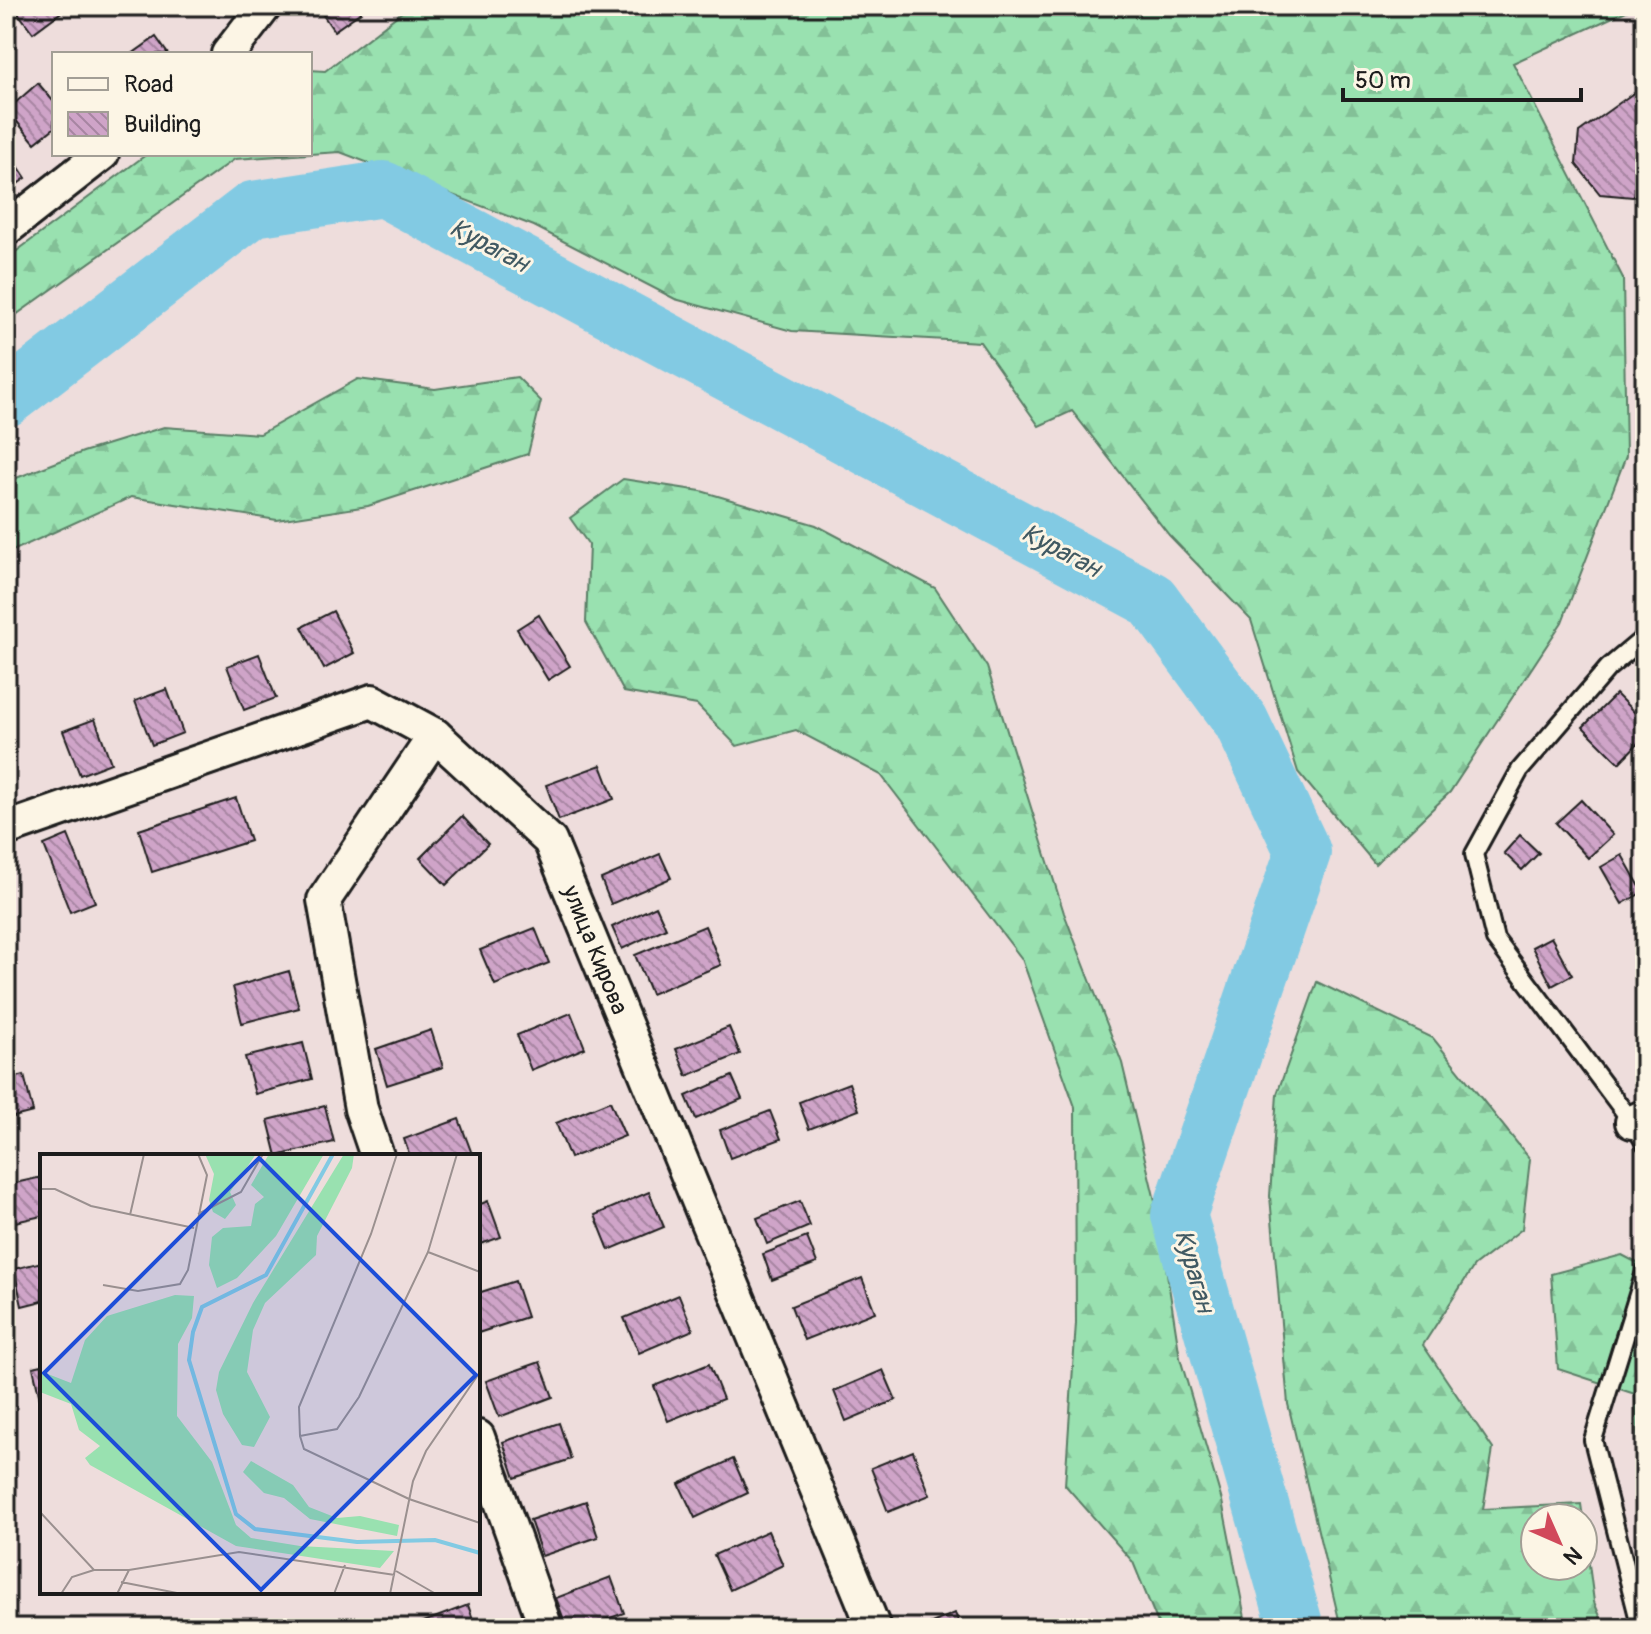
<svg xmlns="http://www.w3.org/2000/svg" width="1651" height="1634" font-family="Pangolin,sans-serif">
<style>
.forest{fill:url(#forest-firs);stroke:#5a7e66;stroke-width:2}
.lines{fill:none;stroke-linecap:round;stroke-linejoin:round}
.river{stroke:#82cae3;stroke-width:56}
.building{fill:url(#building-back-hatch);stroke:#1c1c1c;stroke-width:2}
.service-casing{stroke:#1c1c1c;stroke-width:22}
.minor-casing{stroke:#1c1c1c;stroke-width:38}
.service{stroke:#fcf5e5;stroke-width:16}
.minor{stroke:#fcf5e5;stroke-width:32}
.labels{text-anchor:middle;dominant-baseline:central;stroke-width:6;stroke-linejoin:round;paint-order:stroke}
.street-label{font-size:24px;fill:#1c1c1c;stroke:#fcf5e5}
.water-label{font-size:26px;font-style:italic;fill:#405962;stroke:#fcf5e5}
.inset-river{fill:none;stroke:#82cae3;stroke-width:4}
.inset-road{fill:none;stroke:#9a908f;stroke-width:2}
.view{fill:#1d4ed8;fill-opacity:0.15;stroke:#1d4ed8;stroke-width:4}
.inset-edge{fill:none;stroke:#1c1c1c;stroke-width:4}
</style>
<defs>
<pattern id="forest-firs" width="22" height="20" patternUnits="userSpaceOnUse" patternTransform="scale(2)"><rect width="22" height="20" fill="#99e1b0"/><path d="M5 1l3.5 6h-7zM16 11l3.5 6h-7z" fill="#83c097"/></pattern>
<pattern id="building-back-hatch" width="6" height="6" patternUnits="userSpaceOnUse" patternTransform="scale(2)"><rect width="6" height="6" fill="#cfa4c8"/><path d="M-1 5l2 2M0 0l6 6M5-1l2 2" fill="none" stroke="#a785a2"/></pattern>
</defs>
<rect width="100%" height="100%" fill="#eedddc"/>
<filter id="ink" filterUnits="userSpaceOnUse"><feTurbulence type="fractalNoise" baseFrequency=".0125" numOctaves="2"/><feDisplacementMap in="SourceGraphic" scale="16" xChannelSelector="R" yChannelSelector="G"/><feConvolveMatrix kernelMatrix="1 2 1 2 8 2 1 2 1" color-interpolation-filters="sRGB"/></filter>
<g filter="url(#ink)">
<!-- forest -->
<g class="forest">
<polygon points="426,6 1637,6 1513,63 1623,278 1626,456 1562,622 1450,792 1375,864 1298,772 1251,620 1169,535 1072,411 1039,426 980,342 792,331 675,299 534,226 340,152 235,159 6,322 6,259 147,154 310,154 310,70 325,71 402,12"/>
<polygon points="517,377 541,401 528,454 368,506 277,520 131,497 6,554 6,482 83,452 164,427 260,434 358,379 435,389"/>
<polygon points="623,479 701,491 816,525 935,588 987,667 1064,913 1122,1063 1157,1209 1180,1358 1222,1501 1247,1628 1160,1628 1133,1562 1065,1485 1076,1323 1075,1107 1022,959 881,775 796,730 737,746 697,705 624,692 586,622 589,545 570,518"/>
<polygon points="1317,982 1433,1038 1530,1159 1522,1229 1474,1266 1423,1345 1493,1449 1483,1509 1581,1504 1583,1518 1535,1518 1535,1566 1583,1566 1583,1519 1594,1602 1605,1628 1341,1628 1288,1404 1270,1196 1277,1094"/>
<polygon points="1622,1255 1645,1267 1645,1511 1640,1490 1635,1394 1558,1369 1551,1274"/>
</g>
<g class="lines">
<!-- river -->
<polyline class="river" points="6,399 253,209 383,189 1152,600 1241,721 1303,852 1179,1215 1296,1628"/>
</g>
<!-- building -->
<g class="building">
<polygon points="13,6 61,6 64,10 33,33"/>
<polygon points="317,6 357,6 361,12 334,31"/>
<polygon points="156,37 168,54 132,54"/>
<polygon points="38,83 54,102 54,128 35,143 7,110"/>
<polygon points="1645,88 1645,186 1633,197 1600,194 1576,164 1579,132 1632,94"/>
<polygon points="6,148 26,178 6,192"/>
<polygon points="333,611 354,653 324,669 302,627"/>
<polygon points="539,615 570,666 548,680 517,629"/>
<polygon points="259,654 276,698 244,710 227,666"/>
<polygon points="167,689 183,733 152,745 135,701"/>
<polygon points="1616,694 1645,723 1645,736 1619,763 1583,727"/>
<polygon points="95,719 111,763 80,775 63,731"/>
<polygon points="601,765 614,799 559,820 546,785"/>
<polygon points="236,798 250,841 152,872 139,830"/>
<polygon points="1581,800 1613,835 1588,858 1556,823"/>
<polygon points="462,816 488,844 446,885 420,858"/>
<polygon points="68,835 95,902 70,912 44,845"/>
<polygon points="1520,835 1539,853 1522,870 1504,853"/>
<polygon points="660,854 671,878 611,904 601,879"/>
<polygon points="1622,855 1643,892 1622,904 1601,867"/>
<polygon points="656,906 666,928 622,949 612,927"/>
<polygon points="705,926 721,965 651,994 635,955"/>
<polygon points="535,928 549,963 495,985 480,950"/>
<polygon points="1551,937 1572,975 1552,986 1532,947"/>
<polygon points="289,971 299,1008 242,1023 233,987"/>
<polygon points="6,995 16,1031 6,1034"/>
<polygon points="571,1013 585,1048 531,1070 517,1035"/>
<polygon points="729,1027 740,1054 687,1076 676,1049"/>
<polygon points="431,1030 443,1067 387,1085 376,1049"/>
<polygon points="303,1043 312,1079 255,1094 245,1057"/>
<polygon points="24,1075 33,1112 6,1119 6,1080"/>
<polygon points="732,1076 742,1099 696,1119 686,1096"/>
<polygon points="849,1083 859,1110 809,1129 799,1102"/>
<polygon points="610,1101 625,1136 570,1158 556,1123"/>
<polygon points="325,1106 334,1142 277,1156 268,1120"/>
<polygon points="770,1111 781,1139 730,1158 720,1130"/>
<polygon points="459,1119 472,1154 410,1156 404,1139"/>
<polygon points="42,1177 42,1216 6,1224 6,1185"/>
<polygon points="649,1192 664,1227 609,1250 595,1215"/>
<polygon points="488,1201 501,1237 478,1245 478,1205"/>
<polygon points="800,1201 810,1226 767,1244 757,1218"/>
<polygon points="807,1237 817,1263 772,1280 763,1254"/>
<polygon points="42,1262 42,1301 22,1306 14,1269"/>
<polygon points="862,1278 875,1312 804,1340 791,1306"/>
<polygon points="515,1281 527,1317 478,1333 478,1293"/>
<polygon points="679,1295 693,1330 639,1353 624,1318"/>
<polygon points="540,1362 553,1397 499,1417 486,1381"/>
<polygon points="709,1364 723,1399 668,1421 654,1386"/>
<polygon points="42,1365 42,1404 41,1404 33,1367"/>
<polygon points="883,1370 896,1400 846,1421 834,1391"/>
<polygon points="559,1423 571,1459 515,1478 503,1442"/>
<polygon points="913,1451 930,1495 888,1512 871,1468"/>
<polygon points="733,1459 748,1493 695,1518 679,1484"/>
<polygon points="586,1501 598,1537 542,1556 530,1520"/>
<polygon points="768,1531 783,1565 730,1590 714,1555"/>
<polygon points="611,1577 624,1613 583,1628 567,1628 556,1598"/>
<polygon points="468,1605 476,1628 414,1628 413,1626"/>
<polygon points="955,1613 961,1628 920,1628"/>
</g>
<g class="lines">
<!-- service casing -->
<g class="service-casing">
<g id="service">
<polyline points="1645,637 1608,668 1520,770 1474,854 1495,939 1632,1122 1645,1143"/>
<polyline points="1641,1628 1593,1440 1645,1272"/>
</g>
</g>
<!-- minor casing -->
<g class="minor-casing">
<g id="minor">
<polyline points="228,54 265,6"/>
<polyline points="6,229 102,154"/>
<polyline points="6,829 372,701 435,735 550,841 874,1628"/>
<polyline points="1632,1122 1645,1116"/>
<polyline points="377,1156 361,1109 324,900 435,735"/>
<polyline points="478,1437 546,1628"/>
</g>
</g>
<!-- service -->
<use href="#service" class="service"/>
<!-- minor -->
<use href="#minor" class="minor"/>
</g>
</g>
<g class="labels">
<!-- street labels -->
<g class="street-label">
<text transform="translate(595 950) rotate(68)">улица Кирова</text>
</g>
<!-- water labels -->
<g class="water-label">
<text transform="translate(489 246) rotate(28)">Кураган</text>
<text transform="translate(1061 551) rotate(28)">Кураган</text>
<text transform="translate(1194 1271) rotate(74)">Кураган</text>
</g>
</g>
<!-- overview -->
<g transform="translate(40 1154)">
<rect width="440" height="440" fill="#eedddc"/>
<path d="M165,0h51l-26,38 6,13 -11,14 -12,-7 -4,-12 5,-26zM229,0h55l-48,82 -39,42 -20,10 -8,-23 3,-28 11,-9 28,-2 4,-22 9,-7 -13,-12zM304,0h10l-2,14 -35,68 -1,19 -51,48 -12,27 -6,42 23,45 -16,30 -12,-2 -19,-31 -7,-24 3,-18 34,-69zM135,141l19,1 -2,22 -14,26 -1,72 35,46 24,63 15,13 49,8 94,5 -14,17 -144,-22 -146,-81 -5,-7 15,-12 -21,-16 -8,-26 -31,-12v-21l31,12 14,-43 22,-24zM211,307l42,24 16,22 28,11 23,-2 39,9 -2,11 -87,-17 -26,-21 -20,-5 -21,-21z" fill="#99e1b0"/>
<path class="inset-river" d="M293,0l-67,121 -64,32 -9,25 -4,28 47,154 19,15 102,13 78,-2 45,13"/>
<path class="inset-road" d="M357,0l-26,80 -72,173 1,29 4,13 105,50 71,24M0,35h15l36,17 103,22M158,60l43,-22 22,-38M90,61l14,-61M388,98l52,20M63,131l35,6 42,-7 8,-14 19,-95 -9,-21M260,282l37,-7 22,-32 69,-145 29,-98M0,358l54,58h35l110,-18 156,23M356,417l40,23M81,428l61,12M21,440l11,-17 22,-7M77,440l12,-24M294,440l11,-29M350,440l23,-113 13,-30 54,-79"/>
<path class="view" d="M219,4l217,217 -215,215 -217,-217z"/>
<rect width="440" height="440" class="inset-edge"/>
</g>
<!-- margin -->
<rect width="1651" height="1634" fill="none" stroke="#fcf5e5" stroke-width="32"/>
<rect x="16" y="16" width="1619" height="1602" fill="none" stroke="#1c1c1c" stroke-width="3" filter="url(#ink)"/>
<!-- legend -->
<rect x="52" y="52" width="260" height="104" fill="#fcf5e5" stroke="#a29e95" stroke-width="2"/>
<rect x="68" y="78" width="40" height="12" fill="#fcf5e5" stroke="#a29e95" stroke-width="2"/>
<text x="124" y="92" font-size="24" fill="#1c1c1c">Road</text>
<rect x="68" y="112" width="40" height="24" fill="url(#building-back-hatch)" stroke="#a29e95" stroke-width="2"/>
<text x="124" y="132" font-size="24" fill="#1c1c1c">Building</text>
<!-- north arrow -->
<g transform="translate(1559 1542) rotate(135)"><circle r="38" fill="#fcf5e5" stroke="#a29e95" stroke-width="2"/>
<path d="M0-6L14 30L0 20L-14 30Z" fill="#d1495b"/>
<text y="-12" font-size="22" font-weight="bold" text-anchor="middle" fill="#1c1c1c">N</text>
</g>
<!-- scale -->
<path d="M1343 88v12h238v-12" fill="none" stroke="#1c1c1c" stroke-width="4"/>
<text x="1355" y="88" font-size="24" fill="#1c1c1c" stroke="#fcf5e5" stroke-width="6" paint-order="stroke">50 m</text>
</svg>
